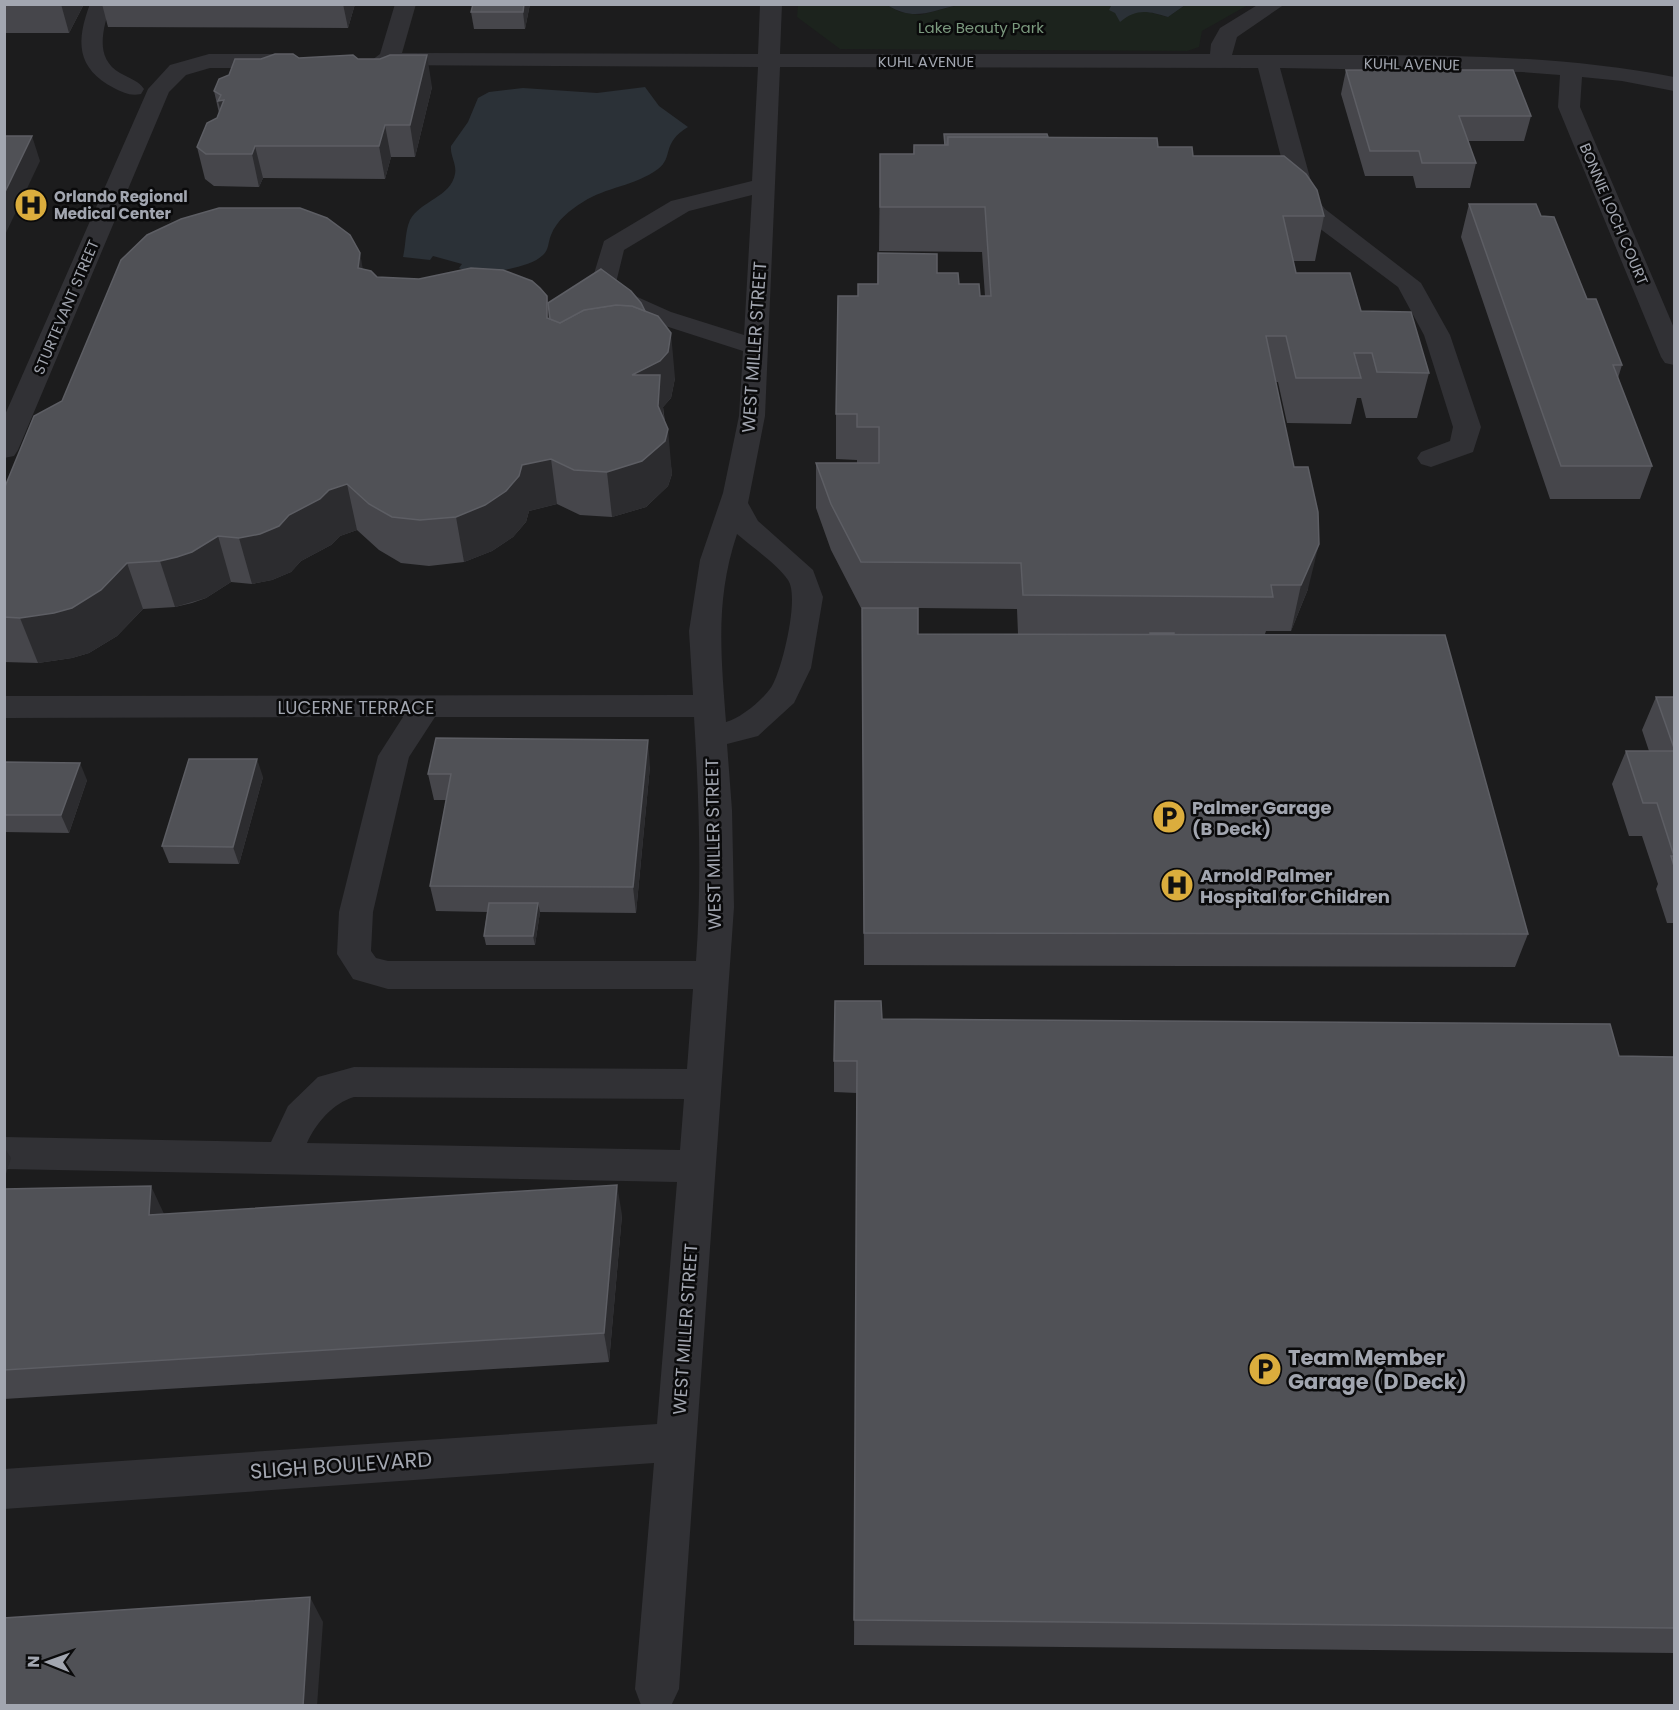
<svg xmlns="http://www.w3.org/2000/svg" width="1679" height="1710" font-family="Poppins,sans-serif">
<style>
.built{fill:#1c1c1d}
.green{fill:#1c231d}
.water{fill:#2b3137}
.lines{fill:none;stroke-linecap:round;stroke-linejoin:round}
.minor{fill:#313135;fill-rule:evenodd}
.wall{fill:#46464b;fill-rule:evenodd}
.shaded-wall{fill:#2c2c2f}
.building{fill:#505156;stroke:#5d5e64;stroke-width:1.5}
.labels{text-anchor:middle;dominant-baseline:central;stroke-width:5;stroke-linejoin:round;paint-order:stroke}
.far-park-label{font-size:15px;fill:#7b997e;stroke:#0a0a0b}
.far-street-label{font-size:15px;fill:#a2a6b0;stroke:#0a0a0b}
.far-poi-label{font-size:15px;font-weight:bold;fill:#a2a6b0;stroke:#0a0a0b;text-anchor:start}
.street-label{font-size:18px;fill:#a2a6b0;stroke:#0a0a0b}
.poi-label{font-size:18px;font-weight:bold;fill:#a2a6b0;stroke:#0a0a0b;text-anchor:start}
.near-poi-label{font-size:21px;font-weight:bold;fill:#a2a6b0;stroke:#0a0a0b;text-anchor:start}
.near-street-label{font-size:21px;fill:#a2a6b0;stroke:#0a0a0b}
</style>
<rect width="100%" height="100%" fill="#0f0f10"/>
<!-- built -->
<polygon class="built" points="5,5 1674,5 1674,1705 5,1706"/>
<!-- green -->
<polygon class="green" points="798,4 887,5 900,12 920,15 958,5 1105,4 1112,6 1118,17 1141,10 1168,17 1185,5 1248,5 1202,31 1199,47 1187,51 840,49 797,17"/>
<!-- water -->
<g class="water">
<path d="M887,5h71c-29,6 -43,17 -71,0z"/>
<path d="M1105,5h80l-17,12c-20,-6 -31,-9 -48,5l-5,-9 -6,-3 2,-4z"/>
<path d="M645,87l14,19 29,21c-27,16 -14,30 -30,42 -23,17 -52,18 -75,33 -13,8 -26,18 -32,33 -3,7 -2,15 -8,20 -13,13 -45,14 -64,23l-20,-10 3,-4 -29,-8 -3,4 -27,-3c3,-12 2,-26 7,-37 10,-19 41,-23 45,-46 2,-10 -5,-18 -4,-28l17,-24 10,-24 11,-6 34,-4 74,5z"/>
</g>
<g class="lines">
<!-- minor -->
<g class="minor">
<path d="M90,4h21c-8,24 -17,54 9,69 9,5 19,8 24,16l-3,5c-11,2 -17,-1 -27,-6 -38,-20 -38,-47 -24,-84z"/>
<path d="M395,4h21l-14,49 356,1 2,-50h22l-2,50h430l1,-10 9,-16 39,-24h26l-48,33 -5,18c147,1 298,-6 442,22v14l-52,-10 -40,-4 -2,30 94,221v37l-9,-2 -4,-6 -103,-250 2,-32 -38,-3 -242,-4 35,128 10,13 96,74 29,52 31,92 -8,25 -42,15 -10,-3 -4,-6 4,-6 29,-11 3,-14 -29,-92 -26,-48 -91,-68 -16,-23 -33,-128 -478,-1 -15,349 -17,87 10,18 55,49 10,27 -12,71 -17,35 -36,33 -31,8 5,66 2,97 -55,782 -8,17 -30,-1 -6,-16 19,-226 -650,46v-40l653,-45 20,-242 -673,-13v-32l267,5 17,-36 30,-29 36,-10 333,2 6,-80h-305l-35,-10 -16,-25 2,-42 39,-156 25,-39 -399,1v-22l689,-1 -4,-64 11,-71 23,-67 16,-77 4,-65 -90,-29 -60,-27 -4,-5 15,-49 67,-40 81,-20 6,-114 -383,-2 -3,-5 8,-6zM752,195l-8,140 -73,-23 -56,-25 9,-37 65,-39zM737,534c15,13 40,30 51,46 12,17 -6,89 -16,106 -9,14 -31,32 -46,36 -5,-68 -11,-122 11,-188zM435,717h259c5,81 8,163 2,244h-308l-12,-3 -5,-7 2,-39 36,-155zM354,1097l330,2 -4,51 -373,-7c9,-20 26,-40 47,-46z"/>
<polygon points="209,54 280,54 288,56 291,61 288,66 280,68 210,68 186,75 169,92 18,450 14,456 4,458 4,417 148,89 170,65"/>
</g>
</g>
<!-- wall -->
<g class="wall">
<polygon points="4,4 84,4 69,33 4,33"/>
<polygon points="102,4 355,4 348,28 108,27"/>
<polygon points="530,4 525,29 474,29 471,12"/>
<polygon points="299,58 358,59 432,87 415,157 391,157 385,179 263,178 259,187 214,186 205,179 197,147 217,118 219,113 214,91 229,75 261,59"/>
<polygon points="1346,70 1531,116 1524,141 1468,141 1476,163 1470,188 1416,188 1413,176 1365,176 1341,94"/>
<path d="M944,134l104,3 110,10 35,9 131,60 -9,45h-22l3,12 65,38 68,62 -12,45h-51l-5,-20h-4l-6,26 -64,-1 -9,-41h-2l32,207 -17,42h-25l-1,3 263,300 -13,33 -651,-2 -2,-357h23h-24l-30,-58 -15,-42v-45h41v-3l-21,-1v-45l22,-118 19,-12 1,-31 59,20 43,23h5l-3,-44 -103,-1 1,-97h33l1,-9h30zM918,608l99,1 1,25h-100z"/>
<polygon points="1469,204 1541,216 1622,365 1618,378 1652,466 1640,499 1550,499 1461,237"/>
<polygon points="363,269 377,277 547,296 548,303 675,378 671,398 663,407 672,474 668,486 646,507 612,517 580,515 557,504 529,511 526,522 513,537 492,551 464,562 429,566 401,563 379,550 357,530 340,536 331,545 301,561 291,572 272,580 252,584 231,582 206,598 192,603 175,607 143,609 117,636 89,653 72,658 38,663 4,662 4,489"/>
<polygon points="1656,697 1674,697 1674,923 1667,923 1656,889 1658,884 1642,836 1629,836 1612,784 1626,751 1649,751 1642,730"/>
<polygon points="4,762 87,780 69,833 4,832"/>
<polygon points="650,766 636,913 540,912 535,945 486,945 484,936 487,912 436,911 430,886 446,800 434,800 428,774"/>
<polygon points="263,777 239,864 169,863 162,846"/>
<polygon points="882,1019 1619,1056 1674,1057 1674,1653 854,1645 857,1093 834,1092 834,1061"/>
<polygon points="4,1189 164,1214 622,1215 609,1362 4,1399"/>
</g>
<!-- shaded-wall -->
<g class="shaded-wall">
<polygon points="61,4 84,4 69,33"/>
<polygon points="343,4 355,4 348,28"/>
<polygon points="524,4 530,4 525,29 523,12"/>
<polygon points="427,55 432,87 415,157 410,125"/>
<polygon points="224,100 226,133 218,101"/>
<polygon points="385,125 391,157 385,179 379,146"/>
<polygon points="32,136 40,161 4,237 4,194"/>
<polygon points="255,146 263,178 259,187 252,154"/>
<polygon points="360,253 368,298 358,268"/>
<polygon points="547,296 552,341 547,318"/>
<polygon points="671,333 675,378 671,398 663,407 664,421 668,429 672,474 668,486 646,507 612,517 607,472 632,375"/>
<polygon points="551,459 557,504 529,511 526,522 513,537 492,551 464,562 456,517 522,465"/>
<polygon points="347,484 357,530 340,536 331,545 301,561 291,572 272,580 252,584 239,538 289,515 329,490"/>
<polygon points="218,536 231,582 206,598 175,607 160,561"/>
<polygon points="1319,544 1308,589 1291,631 1301,585"/>
<polygon points="127,563 143,609 117,636 89,653 72,658 38,663 20,618"/>
<polygon points="648,740 650,766 636,913 633,887"/>
<polygon points="257,759 263,777 239,864 233,847"/>
<polygon points="80,763 87,780 69,833 61,815"/>
<polygon points="538,903 540,912 535,945 533,936"/>
<polygon points="4,1147 11,1158 4,1180"/>
<polygon points="617,1185 622,1215 609,1362 604,1333"/>
<polygon points="151,1186 165,1216 149,1215"/>
<polygon points="310,1597 323,1622 317,1706 303,1706"/>
</g>
<!-- building -->
<g class="building">
<polygon points="473,4 524,4 523,12 471,12"/>
<polygon points="275,54 293,54 299,58 353,55 358,59 380,59 390,55 427,55 410,125 385,125 379,146 255,146 252,154 206,154 197,147 207,123 217,118 224,100 218,101 221,95 214,91 219,79 229,75 235,59 261,59"/>
<polygon points="1346,70 1513,70 1531,116 1459,116 1476,163 1422,163 1419,151 1370,151"/>
<polygon points="944,134 1047,134 1048,137 948,137 947,145 945,145"/>
<polygon points="4,136 32,136 4,194"/>
<polygon points="948,137 1157,138 1158,147 1192,147 1193,156 1284,156 1306,174 1317,190 1324,216 1283,216 1296,273 1350,273 1361,311 1411,312 1429,373 1377,372 1372,353 1354,353 1361,378 1296,378 1286,336 1266,336 1294,467 1308,467 1318,512 1319,544 1301,585 1271,585 1273,597 1023,595 1021,563 861,562 831,504 816,463 879,463 879,427 857,427 857,414 836,414 838,296 858,296 858,284 878,284 878,253 937,254 937,273 958,273 959,284 979,284 980,296 991,296 985,207 880,207 880,154 914,154 914,145 948,145"/>
<polygon points="1469,204 1536,204 1541,216 1554,217 1587,299 1596,299 1622,365 1613,365 1652,466 1561,466"/>
<polygon points="219,208 300,208 327,218 350,235 360,253 358,268 371,271 377,277 419,279 471,268 503,270 532,281 540,288 547,296 547,318 560,323 584,310 616,305 632,306 658,316 671,333 668,352 660,361 632,375 660,375 658,406 668,429 665,441 642,461 607,472 574,470 551,459 522,465 519,476 506,491 485,505 456,517 420,520 392,517 369,504 347,484 329,490 320,499 289,515 279,526 260,534 239,538 218,536 192,552 177,557 160,561 127,563 101,590 72,608 54,613 20,618 4,617 4,489 34,416 62,401 121,260 147,235 181,219"/>
<polygon points="601,269 631,291 641,303 645,311 632,306 616,305 584,310 560,323 550,319 548,303"/>
<polygon points="862,608 918,608 918,634 1445,635 1528,934 864,933"/>
<rect x="1150" y="633" width="24" height="1"/>
<polygon points="1656,697 1674,697 1674,748"/>
<polygon points="436,738 648,740 633,887 430,886 451,774 428,774"/>
<polygon points="1626,751 1674,751 1674,856 1657,803 1643,803"/>
<polygon points="189,759 257,759 233,847 162,846"/>
<polygon points="4,762 80,763 61,815 4,815"/>
<polygon points="1671,856 1674,856 1674,866"/>
<polygon points="489,903 538,903 533,936 484,936"/>
<polygon points="835,1001 881,1001 882,1019 1610,1024 1619,1056 1674,1057 1674,1628 854,1620 857,1061 834,1061"/>
<polygon points="617,1185 604,1333 4,1370 4,1189 151,1186 149,1215"/>
<polygon points="310,1597 303,1706 4,1706 4,1618"/>
</g>
<!-- icons -->
<defs>
<g id="hospital-disc" transform="scale(1.725)"><circle r="9.5" fill="#dbad3d" stroke="#0a0a0b"/><path d="M-5-5h3v3.5h4V-5h3V5h-3V1.5h-4V5h-3Z" fill="#111"/></g>
<g id="parking-disc" transform="scale(1.725)"><circle r="9.5" fill="#dbad3d" stroke="#0a0a0b"/><path d="M-3.5-5.5H1a3.5 3.5 0 0 1 0 7H-1V5.5H-3.5ZM-1-3.4V-.6H.8a1.4 1.4 0 0 0 0-2.8Z" fill="#111"/></g>
</defs>
<g fill-rule="evenodd">
<use href="#hospital-disc" x="31" y="205"/>
<use href="#parking-disc" x="1169" y="817"/>
<use href="#hospital-disc" x="1177" y="885"/>
<use href="#parking-disc" x="1265" y="1369"/>
</g>
<g class="labels">
<!-- far-park labels -->
<g class="far-park-label">
<text x="981" y="27">Lake Beauty Park</text>
</g>
<!-- far-street labels -->
<g class="far-street-label">
<text x="926" y="61">KUHL AVENUE</text>
<text transform="translate(1412 64) rotate(1)">KUHL AVENUE</text>
<text transform="translate(1614 214) rotate(67)">BONNIE LOCH COURT</text>
<text transform="translate(66 307) rotate(-67)">STURTEVANT STREET</text>
</g>
<!-- far-poi labels -->
<g class="far-poi-label">
<text x="54" y="196">Orlando Regional<tspan x="54" dy="17">Medical Center</tspan></text>
</g>
<!-- street labels -->
<g class="street-label">
<text transform="translate(754 347) rotate(-86)">WEST MILLER STREET</text>
<text x="356" y="707">LUCERNE TERRACE</text>
<text transform="translate(713 844) rotate(-91)">WEST MILLER STREET</text>
<text transform="translate(685 1329) rotate(-86)">WEST MILLER STREET</text>
</g>
<!-- poi labels -->
<g class="poi-label">
<text x="1192" y="807">Palmer Garage<tspan x="1192" dy="21">(B Deck)</tspan></text>
<text x="1200" y="875">Arnold Palmer<tspan x="1200" dy="21">Hospital for Children</tspan></text>
</g>
<!-- near-poi labels -->
<g class="near-poi-label">
<text x="1288" y="1357">Team Member<tspan x="1288" dy="24">Garage (D Deck)</tspan></text>
</g>
<!-- near-street labels -->
<g class="near-street-label">
<text transform="translate(341 1465) rotate(-4)">SLIGH BOULEVARD</text>
</g>
</g>
<!-- border -->
<rect width="1679" height="1710" fill="none" stroke="#a2a6b0" stroke-width="12"/>
<!-- north arrow -->
<g transform="translate(48 1662) rotate(271)" stroke="#0a0a0b" stroke-width="4.5" paint-order="stroke">
<path d="M0-4.5L10 22L0 15L-10 22Z" fill="#a2a6b0"/>
<text y="-9" font-size="16" font-weight="bold" text-anchor="middle" fill="#a2a6b0">N</text>
</g>
</svg>
